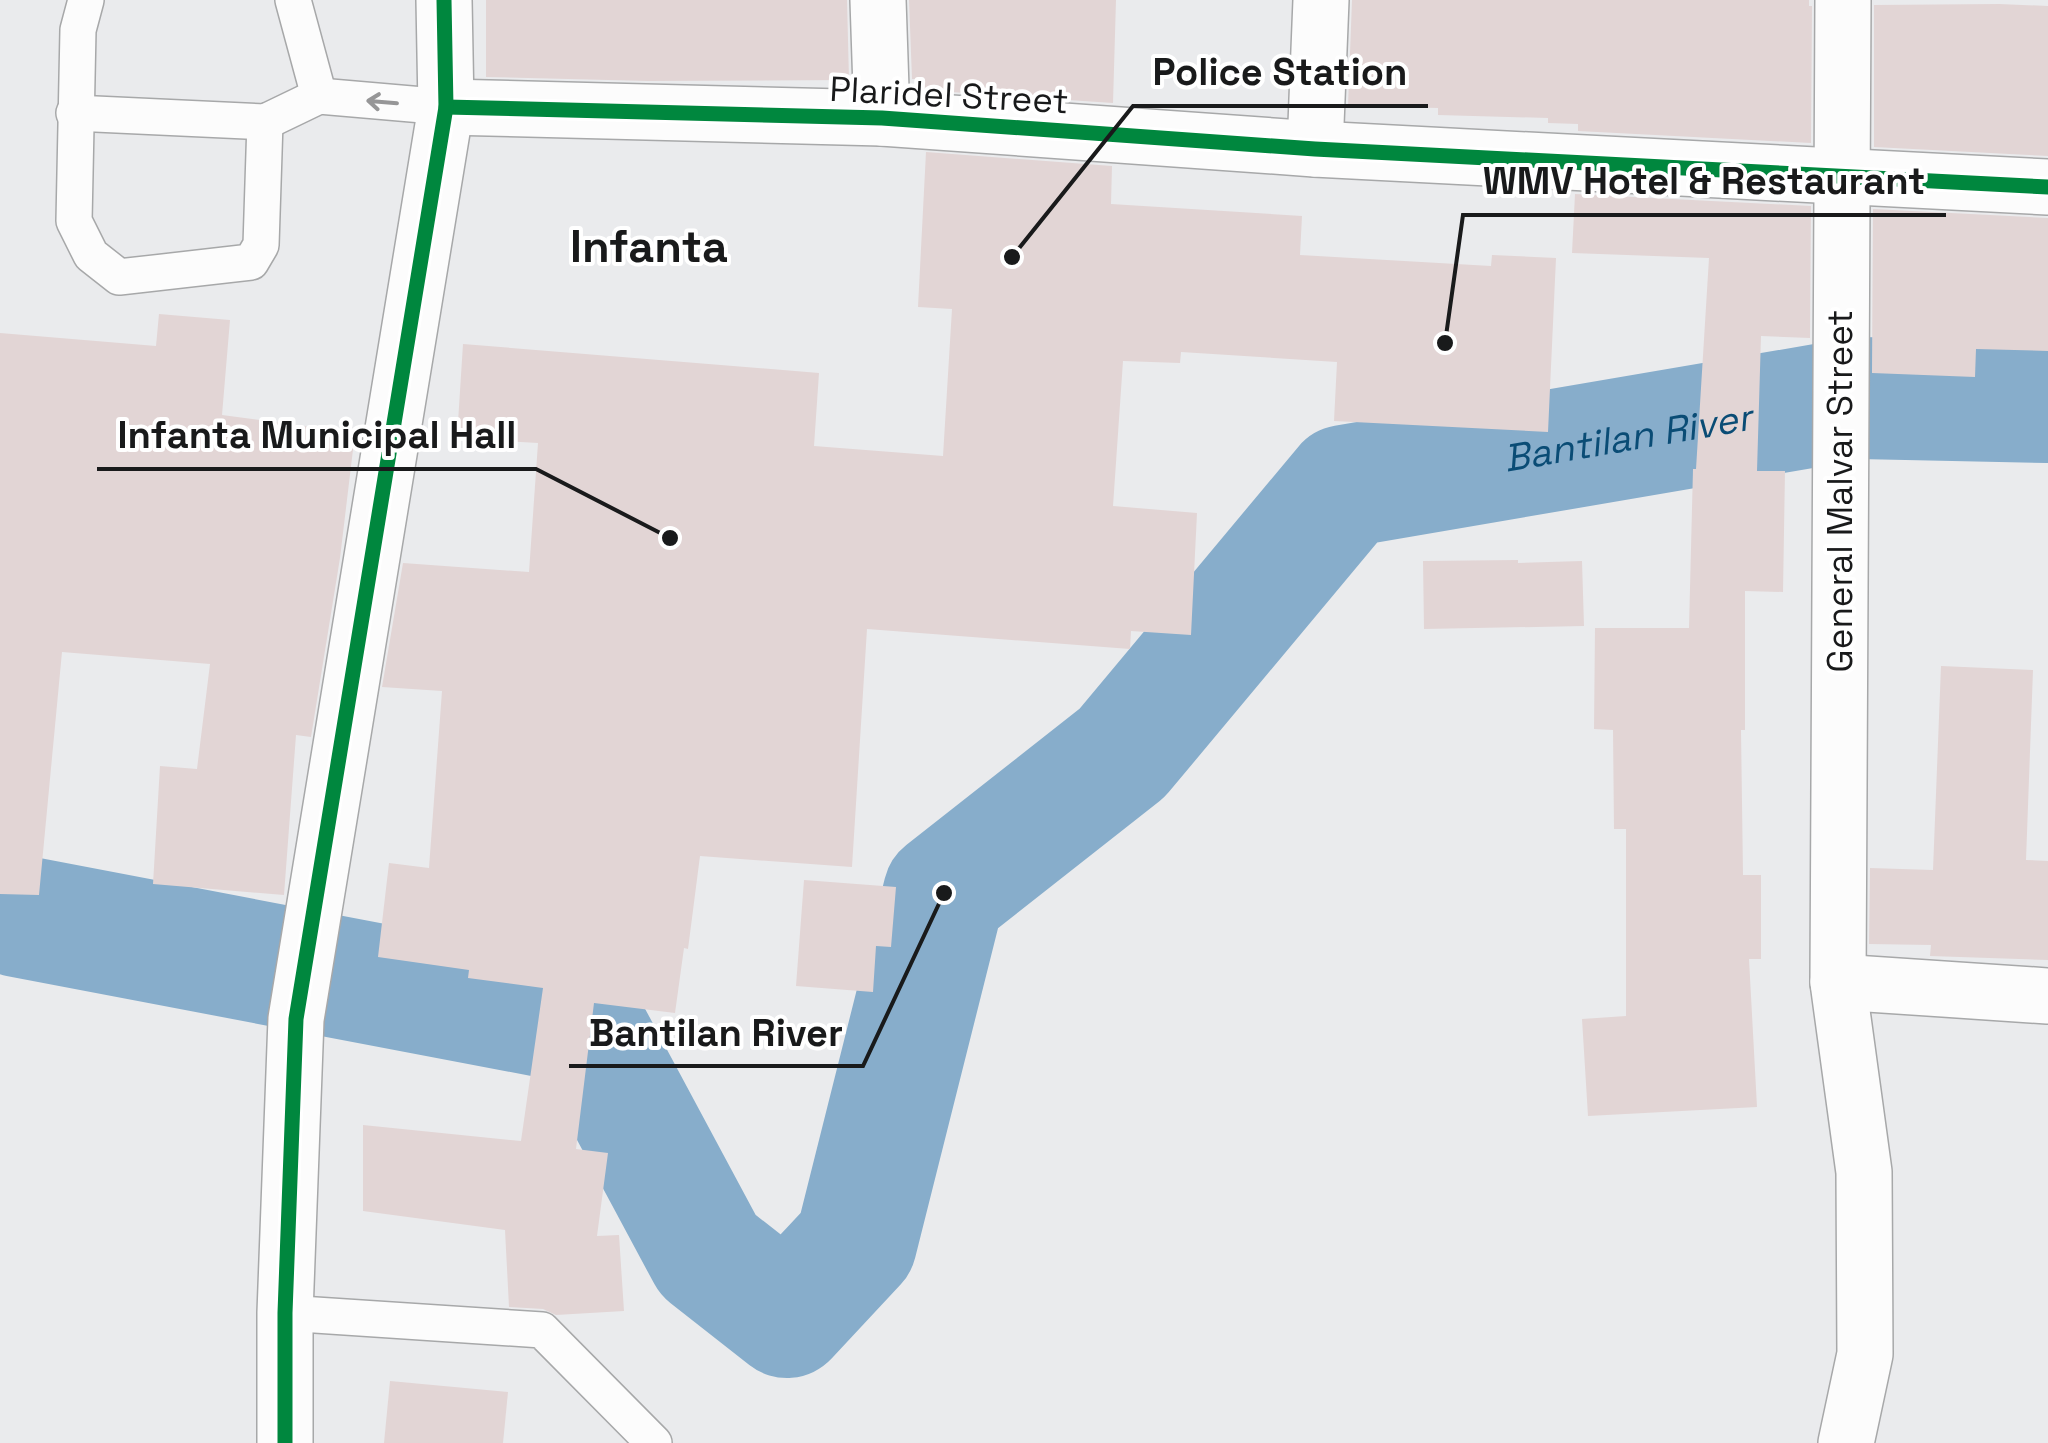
<svg xmlns="http://www.w3.org/2000/svg" width="2048" height="1443" font-family="'Space Grotesk',sans-serif">
<style>
.lines{fill:none;stroke-linecap:round;stroke-linejoin:round}
.river{stroke:#87adcb;stroke-width:122}
.building{fill:#e2d5d5}
.lane-casing{stroke:#a7a8a9;stroke-width:38}
.street-casing{stroke:#a7a8a9;stroke-width:58}
.secondary-casing{stroke:#a7a8a9;stroke-width:58}
.lane{stroke:#fcfcfc;stroke-width:35}
.street{stroke:#fcfcfc;stroke-width:55}
.secondary{stroke:#fcfcfc;stroke-width:55}
.cycleway-casing{stroke:#fff;stroke-width:21}
.cycleway{stroke:#00873e;stroke-width:15}
.oneway{stroke:#969697}
.labels{text-anchor:middle;dominant-baseline:central;stroke-width:8;stroke-linejoin:round;paint-order:stroke}
.street-label{font-size:35px;fill:#191a1b;stroke:#fff}
.water-label{font-size:38px;font-style:italic;fill:#0a4c75;stroke:#fff}
.district-label{font-size:45px;font-weight:bold;fill:#191a1b;stroke:#fff}
.leader{fill:none;stroke:#191a1b;stroke-width:4}
.callout-dot{fill:#191a1b;stroke:#fff;stroke-width:4}
.callout-label{font-size:38px;text-anchor:middle;font-weight:bold;fill:#191a1b;stroke:#fff;stroke-width:8;stroke-linejoin:round;paint-order:stroke}
</style>
<rect width="100%" height="100%" fill="#eaebed"/>
<g class="lines">
<!-- river -->
<path class="river" id="s1" d="M0,907l18,9 566,108 124,231 79,62 69,-74 88,-350 178,-140 223,-267 515,-88 188,4"/>
</g>
<!-- building -->
<g class="building">
<polygon points="486,0 847,0 849,80 648,81 486,77"/>
<polygon points="909,0 1116,0 1113,103 921,90 922,79 912,79"/>
<polygon points="1352,0 1809,0 1809,6 1812,6 1811,143 1578,131 1578,124 1548,123 1548,118 1438,115 1438,108 1348,106"/>
<polygon points="1999,4 2048,6 2048,156 1874,147 1874,5"/>
<polygon points="926,152 1112,166 1111,204 1302,216 1300,255 1491,266 1492,255 1556,258 1548,432 1334,421 1337,362 1181,352 1180,363 1123,361 1113,506 1197,513 1191,635 1131,631 1130,649 867,629 852,867 700,856 688,949 684,948 675,1013 594,1003 576,1149 608,1153 597,1236 619,1235 624,1311 556,1315 543,1309 509,1307 505,1230 363,1211 363,1125 521,1141 543,988 468,978 469,970 378,957 389,863 429,868 442,691 382,687 403,563 529,572 538,443 457,438 463,344 819,373 814,446 943,456 952,309 918,307"/>
<polygon points="1575,194 1811,206 1810,338 1761,336 1757,471 1785,471 1783,592 1745,591 1745,730 1741,730 1743,875 1761,875 1761,959 1749,959 1757,1107 1588,1116 1582,1019 1626,1016 1626,829 1614,829 1613,730 1594,729 1595,628 1689,628 1693,469 1696,469 1709,258 1572,253"/>
<polygon points="1873,209 2048,218 2048,351 1976,349 1975,377 1872,373"/>
<polygon points="159,314 230,320 222,415 355,433 340,558 311,737 296,735 284,895 153,884 160,766 197,769 210,664 62,652 39,895 0,894 0,333 156,346"/>
<polygon points="1518,560 1518,563 1582,561 1584,626 1424,629 1423,561"/>
<polygon points="1941,666 2033,670 2026,860 2048,861 2048,960 1930,956 1931,945 1869,944 1870,868 1933,870"/>
<polygon points="804,880 896,887 891,947 876,946 873,992 796,986"/>
<polygon points="390,1381 508,1392 503,1443 384,1443"/>
</g>
<g class="lines">
<!-- lane casing -->
<g class="lane-casing">
<g id="lane">
<polyline points="86,0 78,30 74,221 91,255 119,277 251,262 261,245 265,122"/>
<polyline points="293,0 319,96"/>
<polyline points="74,113 265,122 319,96 446,107"/>
<polyline points="285,1313 542,1330 654,1443"/>
</g>
</g>
<!-- street casing -->
<g class="street-casing">
<g id="street">
<polyline points="1843,0 1838,982 1864,1172 1865,1354 1846,1443"/>
<polyline points="446,107 882,118"/>
<polyline points="1315,149 1321,0"/>
<polyline points="1838,982 2048,996"/>
</g>
</g>
<!-- secondary casing -->
<g class="secondary-casing">
<g id="secondary">
<polyline points="878,0 882,118 1315,149 2048,187"/>
<polyline points="285,1443 285,1313 296,1019 446,107 444,0"/>
</g>
</g>
<!-- lane -->
<use href="#lane" class="lane"/>
<!-- street -->
<use href="#street" class="street"/>
<!-- secondary -->
<use href="#secondary" class="secondary"/>
<!-- cycleway casing -->
<g class="cycleway-casing">
<g id="cycleway">
<polyline points="446,107 882,118 1315,149 2048,187"/>
<polyline points="285,1443 285,1313 296,1019 446,107 444,0"/>
</g>
</g>
<!-- cycleway -->
<use href="#cycleway" class="cycleway"/>
</g>
<!-- one-way arrows -->
<defs><path id="oneway-shaft" d="M-6 0H5M1.5-3L5.5 0L1.5 3" fill="none" stroke-width="1.6" stroke-linecap="round" stroke-linejoin="round" transform="scale(2.5)"/></defs>
<use class="oneway" href="#oneway-shaft" transform="translate(382 102) rotate(-175)"/>
<g class="labels">
<!-- street labels -->
<g class="street-label">
<text transform="translate(949 95) rotate(3)">Plaridel Street</text>
<text transform="translate(1840 491) rotate(-90)">General Malvar Street</text>
</g>
<!-- water labels -->
<g class="water-label">
<text stroke="none"><textPath href="#s1" startOffset="2282">Bantilan River</textPath></text>
</g>
<!-- district labels -->
<g class="district-label">
<text x="649" y="246">Infanta</text>
</g>
</g>
<!-- callouts -->
<path class="leader" d="M1012 257L1133 106H1428M1445 343L1463 215H1946M670 538L536 469H97M944 893L863 1066H569"/>
<g class="callout-dot">
<circle cx="1012" cy="257" r="10"/>
<circle cx="1445" cy="343" r="10"/>
<circle cx="670" cy="538" r="10"/>
<circle cx="944" cy="893" r="10"/>
</g>
<g class="callout-label">
<text x="1280" y="85">Police Station</text>
<text x="1704" y="194">WMV Hotel &amp; Restaurant</text>
<text x="317" y="448">Infanta Municipal Hall</text>
<text x="716" y="1046">Bantilan River</text>
</g>
</svg>
